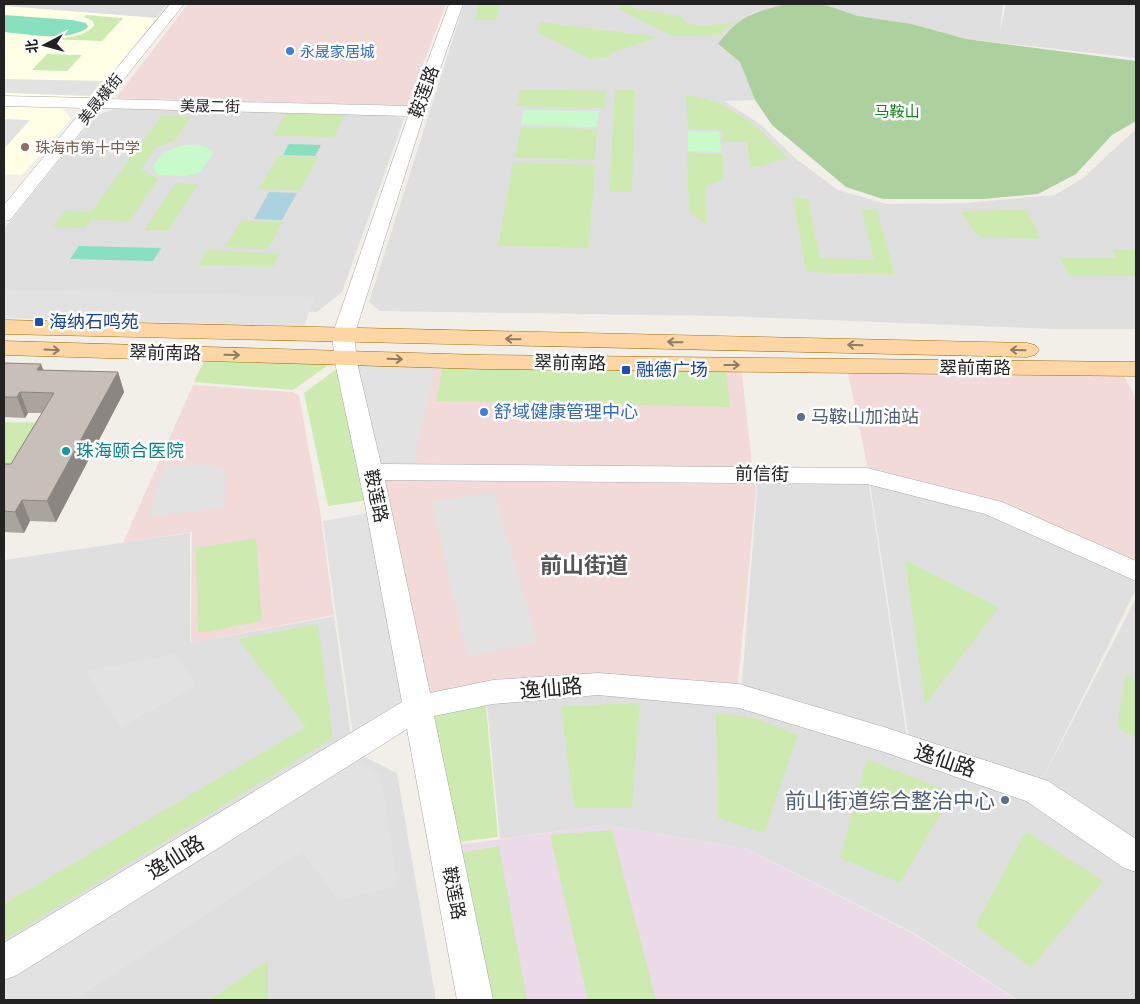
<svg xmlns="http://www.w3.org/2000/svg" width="1140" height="1004" font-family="Arial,'Noto Sans SC',sans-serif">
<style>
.residential{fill:#e0dfdf}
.commercial{fill:#f2dad9}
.industrial{fill:#ebdbe8}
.education{fill:#ffffe5}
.grass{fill:#cdebb0}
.forest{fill:#add19e}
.park{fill:#c8facc}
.pitch{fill:#88e0be}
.parking{fill:#e2e2e2}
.water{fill:#aad3df}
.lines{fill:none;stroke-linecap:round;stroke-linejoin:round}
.minor-casing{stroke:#a9a9a9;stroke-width:1}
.major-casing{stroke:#a06b00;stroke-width:1}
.minor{fill:#fff;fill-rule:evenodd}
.major{fill:#fcd6a4;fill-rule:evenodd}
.wall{fill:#aba49e}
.shaded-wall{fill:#8b8681}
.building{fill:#c7bfb8;stroke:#8b8681}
.oneway{stroke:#8f7c63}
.shop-dot{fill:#3f7fe0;stroke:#fff;stroke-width:2}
.education-dot{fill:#8d6e63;stroke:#fff;stroke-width:2}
.transit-dot{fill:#1a4fb4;stroke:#fff;stroke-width:2}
.service-dot{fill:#5c6f8a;stroke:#fff;stroke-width:2}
.culture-dot{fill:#0f9aa8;stroke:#fff;stroke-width:2}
.labels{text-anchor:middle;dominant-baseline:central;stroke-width:5;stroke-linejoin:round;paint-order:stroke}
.far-shop-label{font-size:15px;fill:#366cbe;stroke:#fff;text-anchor:start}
.far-street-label{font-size:15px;fill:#222;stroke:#fff}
.far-park-label{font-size:15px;fill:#0c8416;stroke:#fff}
.far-education-label{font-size:15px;fill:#785e54;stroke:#fff;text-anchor:start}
.street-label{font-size:18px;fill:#222;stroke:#fff}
.transit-label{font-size:18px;fill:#164399;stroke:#fff;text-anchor:start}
.shop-label{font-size:18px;fill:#366cbe;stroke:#fff;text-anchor:start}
.service-label{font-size:18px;fill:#4e5e75;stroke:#fff;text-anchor:start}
.culture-label{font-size:18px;fill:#0d838f;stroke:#fff;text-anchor:start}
.near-street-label{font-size:21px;fill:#222;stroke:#fff}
.near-service-label{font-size:21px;fill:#4e5e75;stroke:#fff;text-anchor:end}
.district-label{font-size:22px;font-weight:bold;fill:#555;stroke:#fff}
</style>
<rect width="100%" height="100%" fill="#f2efe9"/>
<!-- residential -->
<g class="residential">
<polygon points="4,4 167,4 156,18 4,6"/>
<polygon points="464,4 787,4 752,13 718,44 740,62 755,100 724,101 760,124 796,159 838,190 886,204 964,203 1055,195 1083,178 1136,129 1136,329 1054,329 722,316 380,311 369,302"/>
<polygon points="823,4 1003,4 1000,32 1006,4 1136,4 1136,58 966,39 912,24 858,16"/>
<polygon points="119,107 387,113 404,119 342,292 317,312 4,303 4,229 95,116"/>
<polygon points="755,474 868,477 908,745 741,695 757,493"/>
<polygon points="869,477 992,508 1136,573 1136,589 1041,782 1136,598 1136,1000 1018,1000 912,932 747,849 607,825 500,839 486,695 599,685 740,698 910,746"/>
<polygon points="190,533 190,643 334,616 352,745 4,957 4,560"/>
<polygon points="355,752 397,773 436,1000 4,1000 4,960"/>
</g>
<!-- commercial -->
<g class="commercial">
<polygon points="188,4 446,4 407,106 116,98"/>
<polygon points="346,358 741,366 753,473 372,471"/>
<polygon points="847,368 1121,370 1136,399 1136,571 993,506 869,474"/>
<polygon points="193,385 293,392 299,395 320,511 334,615 191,643 192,532 123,543"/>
<polygon points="373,473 753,475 756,492 737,694 598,682 420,705"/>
</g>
<!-- industrial -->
<polygon class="industrial" points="607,825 747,849 912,933 1017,1000 478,1000 449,846"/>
<!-- education -->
<g class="education">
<polygon points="4,6 156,18 92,98 4,96"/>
<polygon points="4,105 57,107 64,110 71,119 22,175 4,174"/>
</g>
<!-- grass -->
<g class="grass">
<polygon points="479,4 501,4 496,20 474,20"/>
<path d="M618,4h11l7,5 46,7 1,4c14,11 36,3 52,2l-16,13 -47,1 -53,-27z"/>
<path d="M86,15l37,3 -21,23 -54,-2c17,-1 33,-1 46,-13l-1,-5 -9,-4z"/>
<polygon points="539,22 658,37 609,54 609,57 590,59 538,33"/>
<polygon points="47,54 82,55 67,71 32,70"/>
<polygon points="520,89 607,91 605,108 516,106"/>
<polygon points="615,90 635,90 632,192 609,192"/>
<polygon points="686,94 719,103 754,124 788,158 758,167 750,167 747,142 723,142 722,130 688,129"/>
<polygon points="286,112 345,114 334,137 273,136"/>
<polygon points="161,116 191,117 175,140 155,148 141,169 158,179 130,221 91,220 85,228 53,227 65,211 91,212"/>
<polygon points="521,127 597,129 595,160 515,158"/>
<polygon points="687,152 723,154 723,180 706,186 707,224 689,212"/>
<polygon points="278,156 318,158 300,191 259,189"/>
<polygon points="513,163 595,165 589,248 498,246"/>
<polygon points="176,183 198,184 168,231 144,230"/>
<polygon points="793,198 808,199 820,258 874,260 861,209 877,209 895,275 806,272"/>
<polygon points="1026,209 1041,239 979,237 960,212"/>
<polygon points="242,220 283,222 268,249 225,247"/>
<polygon points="1112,249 1136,250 1136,276 1069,275 1059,257 1117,258"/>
<polygon points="206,250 279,254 273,267 198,265"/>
<polygon points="206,357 334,361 293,390 194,382"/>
<polygon points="342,365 370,500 328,506 304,393"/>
<polygon points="443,365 726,371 730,407 436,401"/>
<polygon points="4,422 51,423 4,482"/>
<polygon points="256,538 262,621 198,633 196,548"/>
<polygon points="905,560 999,607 925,705"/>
<polygon points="318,624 333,738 4,940 4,904 306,727 238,639"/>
<polygon points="1126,674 1136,679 1136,738 1117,727"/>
<polygon points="485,696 498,837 449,843 421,708"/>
<polygon points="640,703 632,808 574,808 561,706"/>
<polygon points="716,713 754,718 798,735 764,833 718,818"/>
<polygon points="867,759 953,793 900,883 840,858"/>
<polygon points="612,830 656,1000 588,1000 550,835"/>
<polygon points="1026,831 1103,881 1031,968 975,926"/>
<polygon points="499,846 527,1000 483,1000 454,854"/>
<polygon points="268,960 268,1000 209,1000"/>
</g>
<!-- forest -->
<path class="forest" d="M787,4h36l35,12 54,8 54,15 170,22v60l-24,14 -36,39 -38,20 -55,5h-100l-37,-12 -74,-62 -17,-25 -15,-38 -22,-18c22,-29 36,-32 69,-40z"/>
<!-- park -->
<g class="park">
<polygon points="524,110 599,111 597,127 521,125"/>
<polygon points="688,131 719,132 721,152 688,151"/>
<polygon points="182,145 205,146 214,152 201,172 185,176 159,175 152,167 163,153"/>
</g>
<!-- pitch -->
<g class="pitch">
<path d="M4,15l68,5 14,3 2,4c-18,16 -62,7 -84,5z"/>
<polygon points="289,144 321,145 315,156 283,155"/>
<polygon points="79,246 161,248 153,261 70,259"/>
</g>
<!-- parking -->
<g class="parking">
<polygon points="4,79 103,81 90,96 4,93"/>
<polygon points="4,119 30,120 4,149"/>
<polygon points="4,289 315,297 304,326 4,318"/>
<polygon points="358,364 435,367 414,463 380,464"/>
<polygon points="207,464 226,471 225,507 147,517 164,466"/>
<polygon points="494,492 538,643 467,656 432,502"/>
<polygon points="368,513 403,704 353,735 323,521"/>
<polygon points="175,654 197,686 121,727 85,671"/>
<polygon points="352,758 381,776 398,886 339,901 302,851 75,1000 4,1000 4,975"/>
</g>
<!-- water -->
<polygon class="water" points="269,192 297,193 282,220 254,219"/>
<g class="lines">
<!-- minor casing -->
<g class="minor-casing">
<polygon id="minor" points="170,4 184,4 108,99 411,106 449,4 463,4 425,111 354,336 358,367 381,464 867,468 1002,502 1136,561 1136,581 985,514 867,484 385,480 430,693 493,680 598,673 739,684 884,727 1048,781 1136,839 1136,872 1124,868 1026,801 884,752 739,708 598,695 493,704 434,716 493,1000 457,1000 407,729 17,975 4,980 4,943 402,702 365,504 336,367 332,336 408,116 100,108 10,220 4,221 4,205 84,108 4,106 4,96 92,98"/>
</g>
<!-- major casing -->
<g class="major-casing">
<g id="major">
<polygon points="4,320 1027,343 1035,345 1039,350 1035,355 1027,357 4,334"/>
<polygon points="4,341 482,355 1136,362 1136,376 482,369 4,355"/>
</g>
</g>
<!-- minor -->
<use href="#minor" class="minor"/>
<!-- major -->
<use href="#major" class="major"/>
</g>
<!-- wall -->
<polygon class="wall" points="4,363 44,370 118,372 124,392 56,522 30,521 24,533 4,532 4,464 11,464 42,413 28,413 25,418 4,417"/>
<!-- shaded-wall -->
<g class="shaded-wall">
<polygon points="41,364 49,384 37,370"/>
<polygon points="118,372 124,392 56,522 47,501"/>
<polygon points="20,392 28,413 25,418 17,397"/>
<polygon points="22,500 30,521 24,533 15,512"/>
</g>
<!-- building -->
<polygon class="building" points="4,363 41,364 37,370 118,372 47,501 22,500 15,512 4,511 4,464 11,464 54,393 20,392 17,397 4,397"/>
<!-- one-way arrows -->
<defs><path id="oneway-shaft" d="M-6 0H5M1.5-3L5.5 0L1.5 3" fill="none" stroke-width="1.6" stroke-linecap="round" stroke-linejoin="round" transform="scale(1.25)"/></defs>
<g class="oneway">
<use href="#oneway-shaft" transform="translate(513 339) rotate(-179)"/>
<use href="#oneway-shaft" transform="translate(675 342) rotate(-179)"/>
<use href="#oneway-shaft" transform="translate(855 345) rotate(-178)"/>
<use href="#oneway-shaft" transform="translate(52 350) rotate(3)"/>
<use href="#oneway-shaft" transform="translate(1018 350) rotate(-179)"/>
<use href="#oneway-shaft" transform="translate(232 355) rotate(1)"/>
<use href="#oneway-shaft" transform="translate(395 359) rotate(2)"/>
<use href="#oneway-shaft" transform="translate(732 365)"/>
</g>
<!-- markers -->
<g class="shop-dot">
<circle cx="290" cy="51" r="5"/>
<circle cx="484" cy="412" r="5"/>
</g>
<circle class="education-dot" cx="25" cy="147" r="5"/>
<g class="transit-dot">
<rect x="34" y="317" width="10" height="10" rx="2.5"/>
<rect x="621" y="365" width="10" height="10" rx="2.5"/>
</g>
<g class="service-dot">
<circle cx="801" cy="417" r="5"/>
<circle cx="1005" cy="800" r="5"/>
</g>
<circle class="culture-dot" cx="66" cy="451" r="5"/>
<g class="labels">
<!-- far-shop labels -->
<g class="far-shop-label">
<text x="300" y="51">永晟家居城</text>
</g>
<!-- far-street labels -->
<g class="far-street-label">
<text transform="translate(100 99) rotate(-51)">美晟橫街</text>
<text transform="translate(210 106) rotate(1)">美晟二街</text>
</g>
<!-- far-park labels -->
<g class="far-park-label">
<text x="897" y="111">马鞍山</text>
</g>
<!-- far-education labels -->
<g class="far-education-label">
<text x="35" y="147">珠海市第十中学</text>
</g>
<!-- street labels -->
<g class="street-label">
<text transform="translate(424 92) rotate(-70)">鞍莲路</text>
<text transform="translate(165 353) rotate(1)">翠前南路</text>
<text transform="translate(570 363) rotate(1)">翠前南路</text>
<text x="975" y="368">翠前南路</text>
<text transform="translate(762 474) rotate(1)">前信街</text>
<text transform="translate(376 496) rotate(78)">鞍莲路</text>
<text transform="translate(454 893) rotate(79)">鞍莲路</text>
</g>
<!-- transit labels -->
<g class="transit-label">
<text x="49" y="322">海纳石鸣苑</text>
<text x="636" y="370">融德广场</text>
</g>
<!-- shop labels -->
<g class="shop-label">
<text x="494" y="412">舒域健康管理中心</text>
</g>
<!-- service labels -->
<g class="service-label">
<text x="811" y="417">马鞍山加油站</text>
</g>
<!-- culture labels -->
<g class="culture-label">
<text x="76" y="451">珠海颐合医院</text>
</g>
<!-- near-street labels -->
<g class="near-street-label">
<text transform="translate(551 688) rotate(-5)">逸仙路</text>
<text transform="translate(945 760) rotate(18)">逸仙路</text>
<text transform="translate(175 857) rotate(-32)">逸仙路</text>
</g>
<!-- near-service labels -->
<g class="near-service-label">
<text x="995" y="800">前山街道综合整治中心</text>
</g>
<!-- district labels -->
<g class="district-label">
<text x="584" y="565">前山街道</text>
</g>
</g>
<!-- border -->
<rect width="1140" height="1004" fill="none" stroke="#222222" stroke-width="10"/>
<!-- north arrow -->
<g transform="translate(45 45) rotate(264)" stroke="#ffffff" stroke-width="4" paint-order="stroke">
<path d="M0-4L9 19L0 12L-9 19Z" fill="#222222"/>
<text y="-8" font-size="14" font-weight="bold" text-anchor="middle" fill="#222222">北</text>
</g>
</svg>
